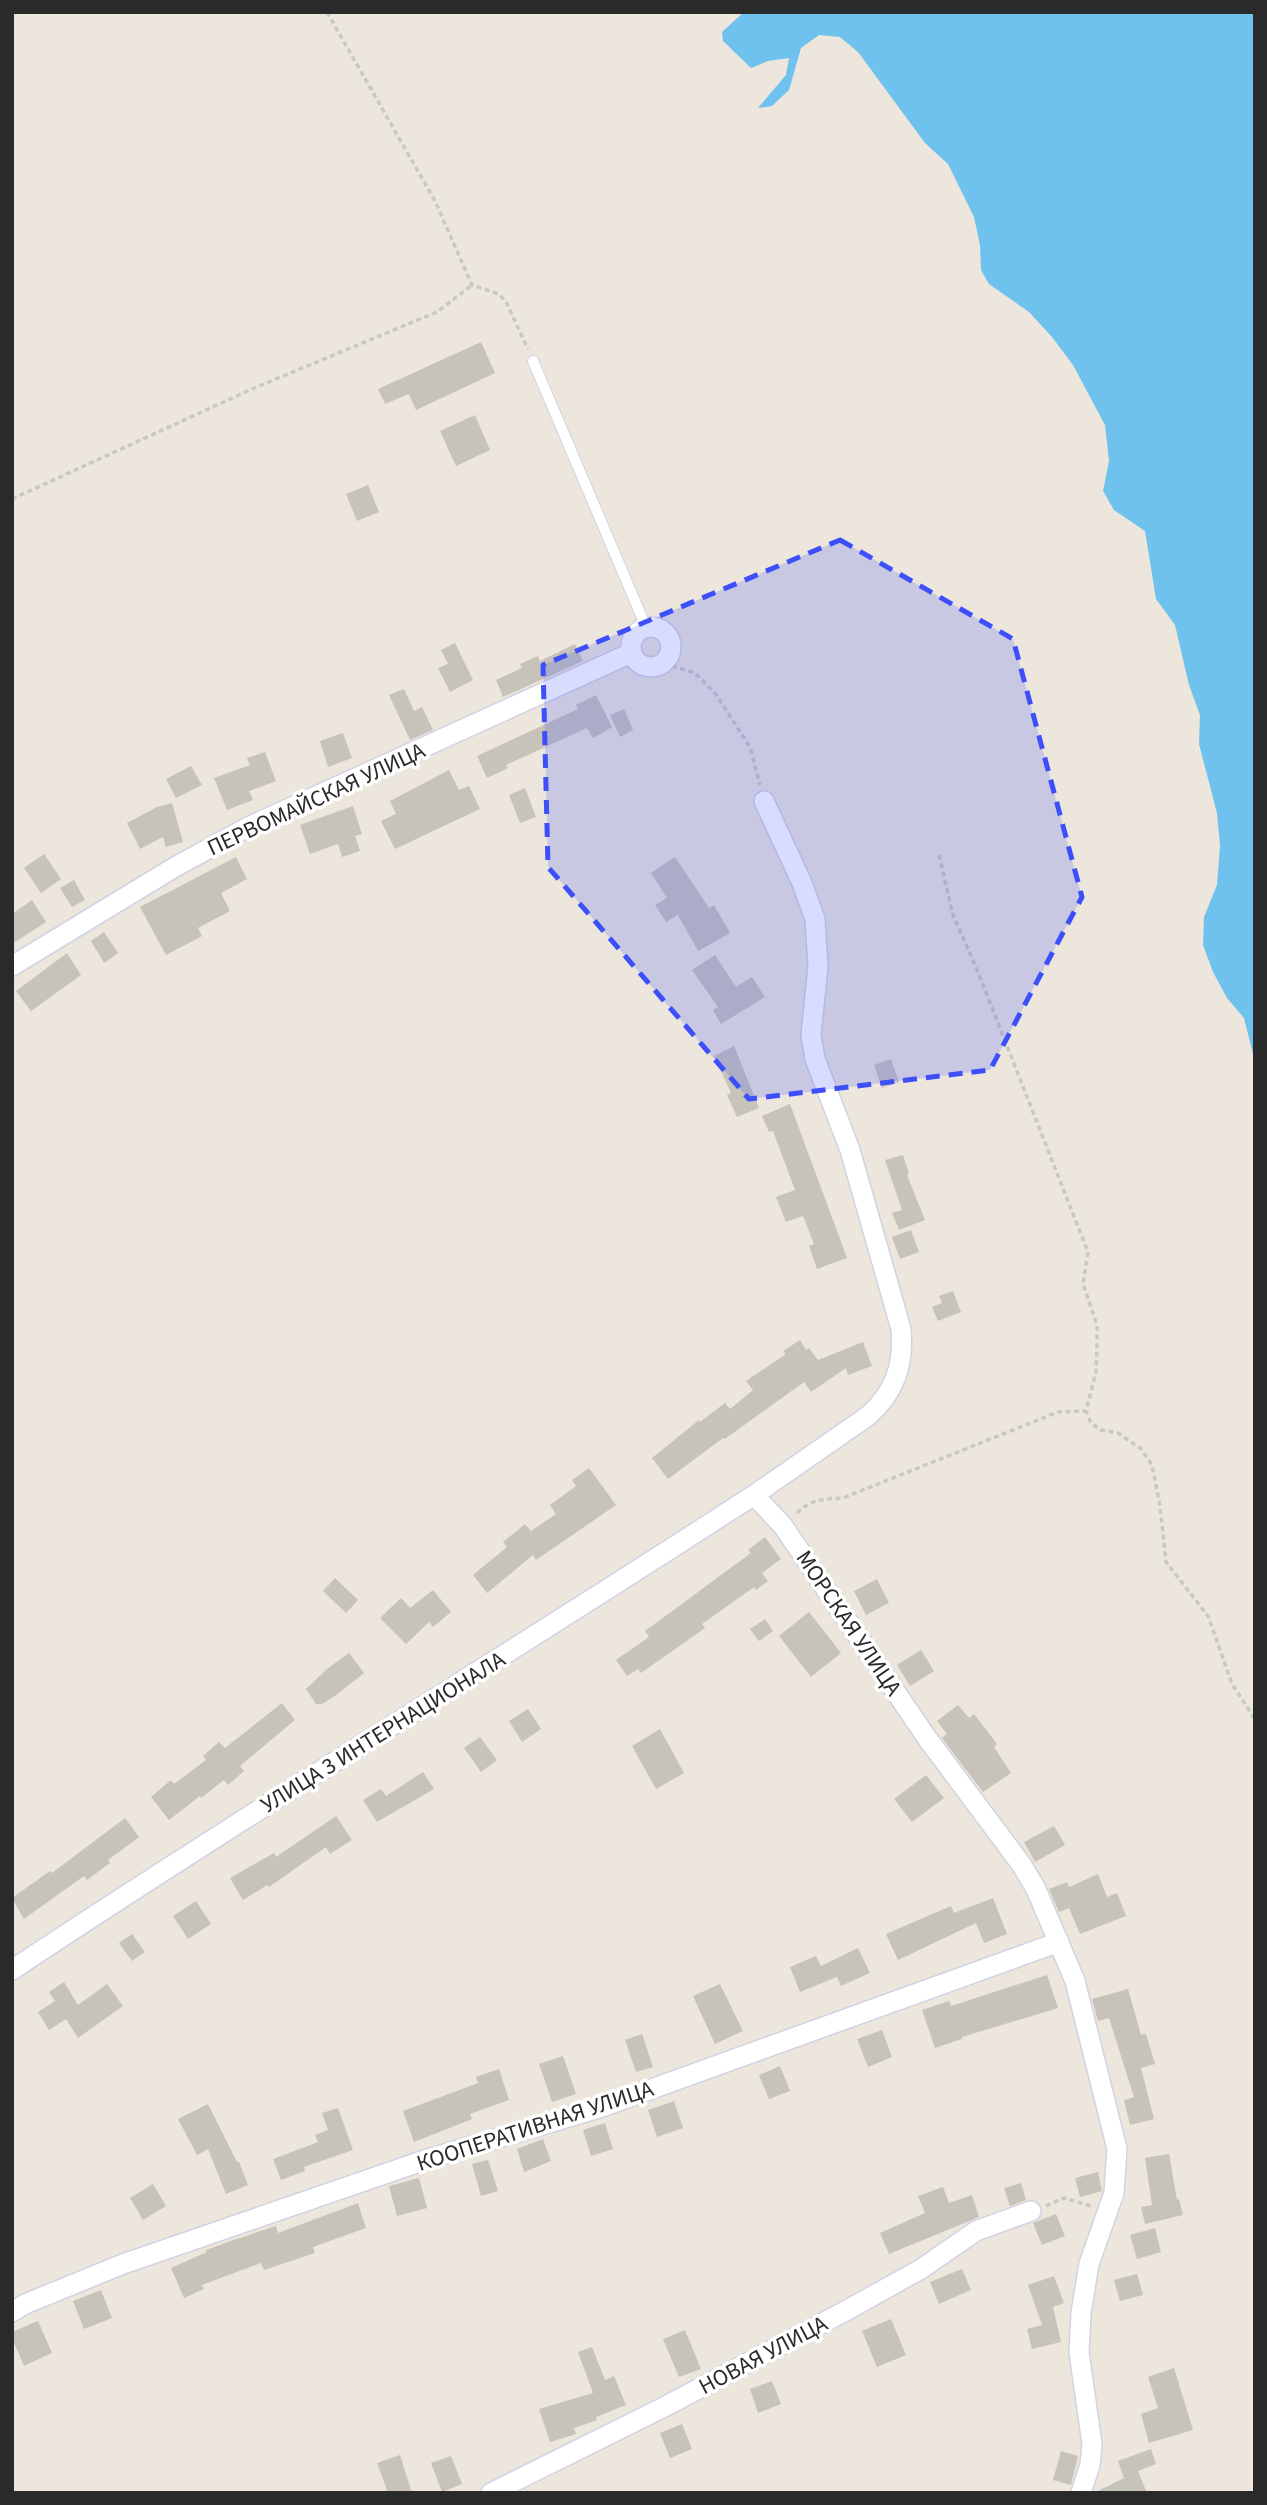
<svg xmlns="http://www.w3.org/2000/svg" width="1267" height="2505" font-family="'Source Sans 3',sans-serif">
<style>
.water{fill:#6fc2ee}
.building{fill:#c7c3bb}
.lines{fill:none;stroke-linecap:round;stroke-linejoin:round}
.service-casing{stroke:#d1d3e3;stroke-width:12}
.minor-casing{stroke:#d1d3e3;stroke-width:22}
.path{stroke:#c8c8c8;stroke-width:3.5;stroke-dasharray:5 3.5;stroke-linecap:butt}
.service{stroke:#fff;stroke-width:10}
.minor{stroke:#fff;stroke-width:19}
.marked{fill:#3c4ff9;fill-opacity:0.2;stroke:#3c4ff9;stroke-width:5;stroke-dasharray:14 9;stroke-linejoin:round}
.labels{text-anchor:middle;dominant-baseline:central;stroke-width:7;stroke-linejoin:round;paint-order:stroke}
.street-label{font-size:23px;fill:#2a2a2a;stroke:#fff}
</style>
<rect width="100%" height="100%" fill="#ece6dc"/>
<!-- water -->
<polygon class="water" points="744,12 1255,12 1255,1062 1244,1018 1227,998 1213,972 1203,945 1204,917 1217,885 1220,846 1217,813 1199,744 1200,715 1189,685 1175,625 1156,599 1145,531 1114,510 1103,491 1109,461 1105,425 1073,365 1052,337 1029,312 989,284 981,270 980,245 974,217 948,164 925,143 858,52 840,37 819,35 801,48 789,90 772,106 758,108 786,75 789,58 768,61 751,68 723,41 722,32"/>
<!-- building -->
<g class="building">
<polygon points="481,342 495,373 416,410 409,394 385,404 378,389"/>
<polygon points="475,415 490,450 456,466 440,431"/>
<polygon points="368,485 379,512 357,521 346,494"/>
<polygon points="455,643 473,680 450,692 438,668 448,664 441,650"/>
<polygon points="575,644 583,661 503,697 496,680 522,668 520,664 538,656 540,661"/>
<polygon points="404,689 414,711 422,707 433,730 410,740 389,695"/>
<polygon points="596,695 612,727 593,738 587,728 506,765 508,768 487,778 477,756 578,709 576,705"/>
<polygon points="624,709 633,730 620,737 610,715"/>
<polygon points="343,733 352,758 328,767 320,741"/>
<polygon points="265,752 276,781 249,791 253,800 227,810 214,778 250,765 247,758"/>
<polygon points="191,766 202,785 176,798 166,779"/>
<polygon points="449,770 459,790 469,786 480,809 395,849 381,821 396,814 390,801"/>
<polygon points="525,788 536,817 520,823 509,795"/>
<polygon points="172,803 183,842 166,847 163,837 140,849 127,823 157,807"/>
<polygon points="353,806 362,834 355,836 360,851 342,857 338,844 310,854 300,825"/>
<polygon points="44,854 61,879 41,893 24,868"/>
<polygon points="236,857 247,879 221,893 230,911 198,928 202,936 166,955 140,907"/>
<polygon points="675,857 709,908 714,905 730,933 698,951 678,915 666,922 655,905 667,898 651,873"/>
<polygon points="74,880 85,900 72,907 60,888"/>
<polygon points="32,900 46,922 12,944 12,914"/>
<polygon points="104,932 118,953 104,963 91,941"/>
<polygon points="67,953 81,975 31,1011 16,991"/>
<polygon points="715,955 736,987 752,977 765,997 721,1024 713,1010 718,1007 692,970"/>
<polygon points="734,1046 759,1108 737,1117 727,1095 731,1093 714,1056"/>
<polygon points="891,1059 899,1082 882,1088 874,1065"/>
<polygon points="790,1104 847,1258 817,1269 809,1246 814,1244 803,1216 786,1222 776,1197 795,1190 773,1131 769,1132 762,1116"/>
<polygon points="903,1155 909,1174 907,1175 925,1220 899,1230 892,1213 902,1210 885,1160"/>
<polygon points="911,1230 919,1252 900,1259 892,1237"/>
<polygon points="953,1291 961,1312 938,1321 932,1307 942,1303 939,1296"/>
<polygon points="800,1340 806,1350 809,1348 818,1360 863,1342 872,1366 848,1375 846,1368 811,1392 804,1382 725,1439 723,1438 668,1479 652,1458 699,1420 700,1422 725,1403 730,1409 753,1390 746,1381 786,1354 783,1351"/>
<polygon points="589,1468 616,1505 536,1560 533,1555 487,1593 473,1575 507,1547 503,1542 525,1524 531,1531 556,1514 550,1505 576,1486 572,1480"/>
<polygon points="765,1537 781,1559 762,1573 768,1581 756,1590 754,1587 702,1624 705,1628 641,1673 638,1669 627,1676 616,1660 649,1637 645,1631 751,1553 748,1550"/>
<polygon points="335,1578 358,1600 346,1613 323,1591"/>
<polygon points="877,1579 889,1603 866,1615 854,1591"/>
<polygon points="433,1590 451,1612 433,1627 429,1622 406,1644 380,1618 401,1598 410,1608"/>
<polygon points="809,1612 841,1653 811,1677 779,1636"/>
<polygon points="765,1619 773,1631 759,1641 750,1629"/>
<polygon points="921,1650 934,1671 910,1686 897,1665"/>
<polygon points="349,1653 364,1673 336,1695 322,1704 316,1704 306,1689 327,1669"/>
<polygon points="282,1703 295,1720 240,1766 244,1771 228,1785 224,1780 201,1798 200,1796 169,1820 151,1797 171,1780 174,1784 206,1760 203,1756 219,1742 225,1748"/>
<polygon points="958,1705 969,1718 974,1714 997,1744 994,1747 1011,1773 983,1792 942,1738 947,1734 937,1721"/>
<polygon points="528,1709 541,1729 522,1742 509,1721"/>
<polygon points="660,1729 684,1773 656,1789 632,1746"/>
<polygon points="480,1737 497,1760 481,1772 464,1748"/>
<polygon points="423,1772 434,1789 377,1822 363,1800 381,1789 386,1796"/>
<polygon points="926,1775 944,1798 912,1822 894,1799"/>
<polygon points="336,1816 352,1840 330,1854 326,1847 269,1887 267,1885 243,1900 230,1878 274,1853 276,1857"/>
<polygon points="125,1818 139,1837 108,1860 110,1863 87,1880 84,1876 24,1919 12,1898 50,1871 52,1873"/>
<polygon points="1054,1826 1065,1845 1035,1862 1024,1842"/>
<polygon points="1098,1874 1107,1897 1117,1893 1126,1916 1080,1934 1069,1908 1059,1912 1049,1889 1067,1882 1069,1887"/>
<polygon points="993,1898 1007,1934 984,1943 976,1923 898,1960 886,1934 951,1906 954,1913"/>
<polygon points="196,1901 211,1924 188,1939 173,1916"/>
<polygon points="132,1934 145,1952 132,1961 119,1943"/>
<polygon points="858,1948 870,1973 841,1986 837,1977 800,1992 790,1967 816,1956 821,1966"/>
<polygon points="1047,1975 1058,2008 962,2037 962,2039 935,2048 922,2010 949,2001 951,2006"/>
<polygon points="64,1982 78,2005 107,1984 123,2006 78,2038 66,2019 49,2030 38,2012 55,2001 49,1992"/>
<polygon points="720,1984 743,2031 715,2044 693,1996"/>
<polygon points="1128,1989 1141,2035 1146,2034 1155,2064 1141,2068 1154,2119 1130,2125 1124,2100 1134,2097 1109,2018 1098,2021 1092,1999"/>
<polygon points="882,2030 892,2057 868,2067 857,2039"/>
<polygon points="642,2034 653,2067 636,2072 625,2040"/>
<polygon points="563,2056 576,2094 552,2102 539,2064"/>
<polygon points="780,2066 790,2091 769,2099 759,2075"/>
<polygon points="499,2069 509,2100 470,2114 472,2119 414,2142 403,2111 478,2083 476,2077"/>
<polygon points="674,2101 683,2128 657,2137 648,2110"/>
<polygon points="208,2104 237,2162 239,2162 248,2185 226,2194 208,2149 197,2155 178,2119"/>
<polygon points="338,2108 353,2150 304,2167 305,2171 281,2180 273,2159 318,2142 315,2135 328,2130 322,2113"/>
<polygon points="605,2123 613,2149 591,2156 583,2130"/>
<polygon points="543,2139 551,2161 524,2172 517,2149"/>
<polygon points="1169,2154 1177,2200 1179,2199 1183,2215 1145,2224 1141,2207 1152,2205 1145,2158"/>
<polygon points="488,2160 498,2191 481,2196 472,2164"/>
<polygon points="1098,2172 1102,2191 1080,2197 1075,2178"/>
<polygon points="419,2178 427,2208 397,2216 389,2186"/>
<polygon points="1021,2183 1026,2200 1010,2206 1004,2188"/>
<polygon points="153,2184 166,2206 143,2220 130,2198"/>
<polygon points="943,2187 949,2203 972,2195 979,2217 889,2254 880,2233 925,2213 918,2196"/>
<polygon points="358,2203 366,2228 313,2247 315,2253 264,2270 261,2263 202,2285 204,2289 184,2298 171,2268 207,2252 206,2250 231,2241 276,2226 278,2233"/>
<polygon points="1056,2214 1065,2236 1042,2245 1033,2223"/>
<polygon points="1155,2228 1161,2252 1137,2259 1130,2235"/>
<polygon points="962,2269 971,2290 939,2304 930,2282"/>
<polygon points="1137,2274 1143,2295 1120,2301 1114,2280"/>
<polygon points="1054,2276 1064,2303 1053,2307 1061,2342 1032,2349 1027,2329 1042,2325 1028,2285"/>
<polygon points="101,2290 112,2318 84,2329 73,2301"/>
<polygon points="891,2319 906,2355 877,2367 862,2331"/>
<polygon points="38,2321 52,2353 24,2366 12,2338 12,2332"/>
<polygon points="685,2330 701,2369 679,2377 663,2339"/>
<polygon points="592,2347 605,2380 614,2376 626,2405 596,2417 597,2420 574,2428 576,2434 550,2442 539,2409 593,2393 578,2352"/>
<polygon points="1174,2368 1193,2430 1149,2443 1141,2414 1158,2408 1148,2377"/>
<polygon points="772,2381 781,2404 758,2413 750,2389"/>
<polygon points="682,2424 692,2449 670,2458 660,2433"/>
<polygon points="1151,2449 1156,2464 1138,2471 1147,2493 1094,2493 1124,2478 1118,2461"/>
<polygon points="1061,2451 1078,2456 1071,2485 1053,2480"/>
<polygon points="400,2455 412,2493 388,2493 377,2463"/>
<polygon points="451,2456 462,2484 442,2492 431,2463"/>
</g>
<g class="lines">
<!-- service casing -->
<g class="service-casing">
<polyline id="service" points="533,361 646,627"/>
</g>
<!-- minor casing -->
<g class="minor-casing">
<g id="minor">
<circle cx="651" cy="647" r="20"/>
<path d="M764,801l38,82 13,36 3,47 -7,69 4,24 35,91 51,179c3,36 -6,63 -33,87l-114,79 29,31 144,212 94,126 15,25 39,92 42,168 -3,44 -25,71 -8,49 -2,39 13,92 -2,21 -9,28"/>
<polyline points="12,966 175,867 248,827 631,653"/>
<path d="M12,1970c245,-163 496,-315 742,-475"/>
<polyline points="12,2312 25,2304 123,2264 428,2159 599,2108 1059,1942"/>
<polyline points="491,2493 668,2405 849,2309 921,2269 976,2231 1031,2211"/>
</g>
</g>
<!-- path -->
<g class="path">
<polyline points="327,12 435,201 472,285 499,294 506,302 528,349"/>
<polyline points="12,499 252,389 437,312 472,285"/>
<polyline points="664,663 695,673 715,693 750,747 760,785"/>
<polyline points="939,855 953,915 976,967 1088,1252 1083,1284 1097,1325 1097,1346 1096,1372 1086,1411 1091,1423 1101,1430 1118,1433 1141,1449 1152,1465 1160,1506 1166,1562 1208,1616 1232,1684 1255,1719"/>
<path d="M797,1513c14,-14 27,-14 46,-15l215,-86 28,-1"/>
<polyline points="1046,2206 1064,2198 1091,2206"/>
</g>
<!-- service -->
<use href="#service" class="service"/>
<!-- minor -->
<use href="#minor" class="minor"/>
</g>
<!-- marked area -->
<path class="marked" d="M840,540l173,99 69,258 -92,173 -241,29 -201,-232 -5,-202z"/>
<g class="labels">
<!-- street labels -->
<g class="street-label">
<text transform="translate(316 799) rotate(-25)">ПЕРВОМАЙСКАЯ УЛИЦА</text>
<text transform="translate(849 1623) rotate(56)">МОРСКАЯ УЛИЦА</text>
<text transform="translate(383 1732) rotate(-32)">УЛИЦА 3 ИНТЕРНАЦИОНАЛА</text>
<text transform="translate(535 2126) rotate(-18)">КООПЕРАТИВНАЯ УЛИЦА</text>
<text transform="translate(763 2355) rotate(-28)">НОВАЯ УЛИЦА</text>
</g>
</g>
<!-- border -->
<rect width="1267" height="2505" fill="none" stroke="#2a2a2a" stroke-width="28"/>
</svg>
